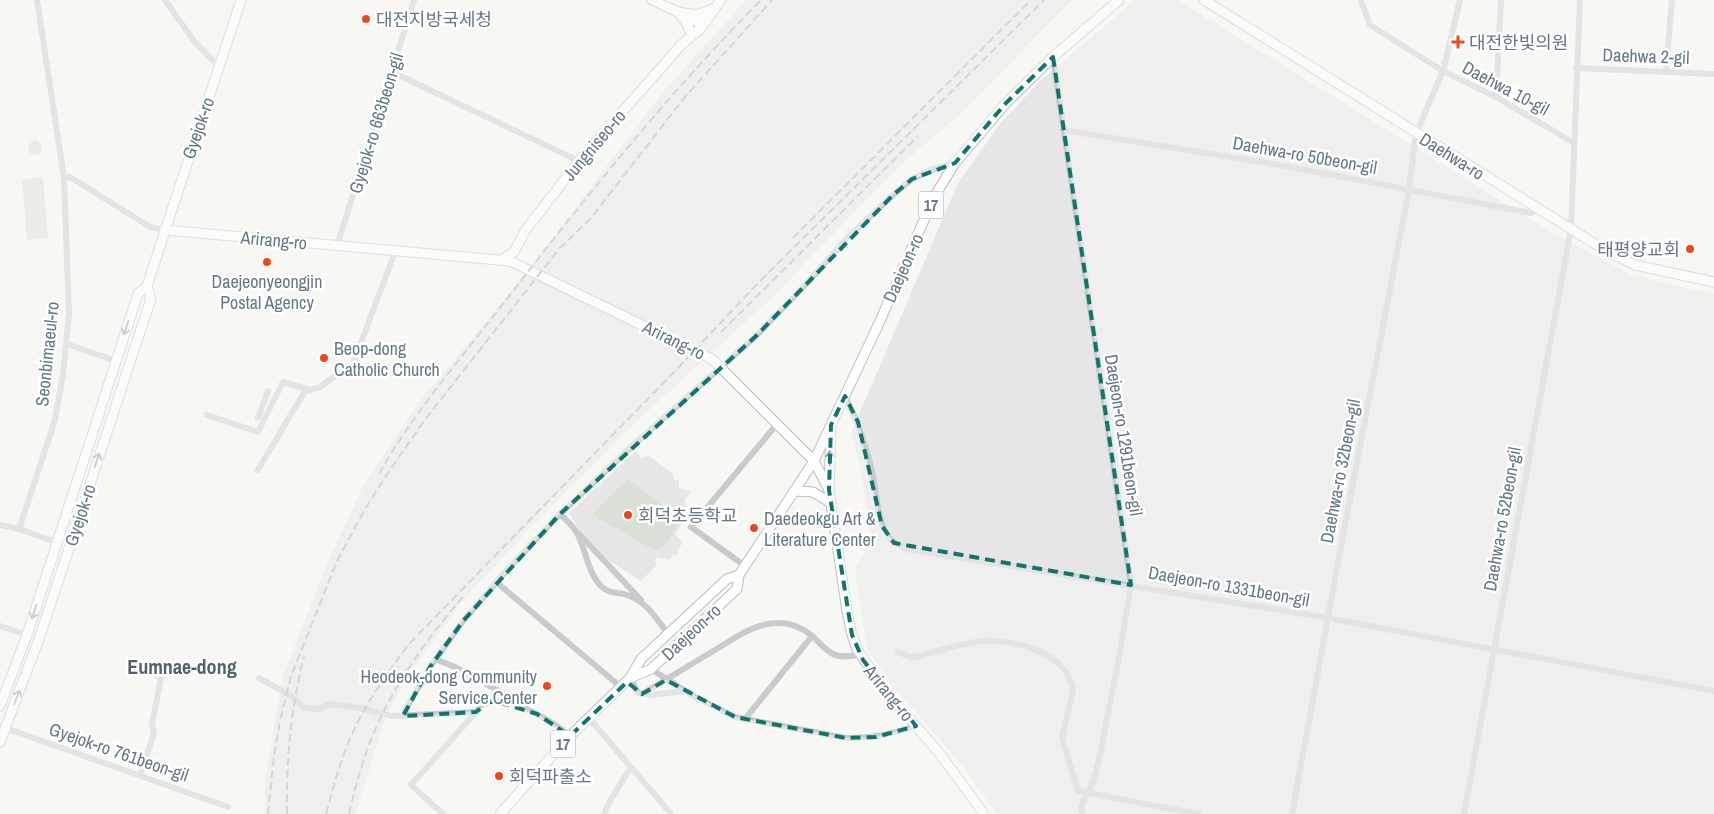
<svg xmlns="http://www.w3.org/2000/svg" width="1714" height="814" font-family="'Archivo Narrow','Noto Sans KR',sans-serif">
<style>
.built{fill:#e5e6e5}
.park{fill:url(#park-crowns)}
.pitch{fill:#d9e0d5}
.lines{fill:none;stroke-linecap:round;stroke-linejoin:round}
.major-casing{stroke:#babec2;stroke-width:11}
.minor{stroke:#c7cbce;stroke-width:6}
.major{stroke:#fff;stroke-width:9}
.rail{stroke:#a5acb1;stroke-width:2;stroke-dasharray:8 4;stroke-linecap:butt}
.oneway{stroke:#92a1ab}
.marked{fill:none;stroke:#0f766e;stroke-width:4;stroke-dasharray:10 6;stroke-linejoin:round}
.poi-dot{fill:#ef471c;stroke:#fff;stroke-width:2}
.labels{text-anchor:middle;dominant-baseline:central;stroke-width:5;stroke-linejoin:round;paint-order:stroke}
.shield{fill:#fff;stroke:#92a1ab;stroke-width:1}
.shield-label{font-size:16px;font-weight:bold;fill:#647987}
.poi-label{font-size:18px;fill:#647987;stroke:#fff;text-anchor:start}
.street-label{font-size:18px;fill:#647987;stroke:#fff}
.quarter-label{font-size:20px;font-weight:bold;fill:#53626c;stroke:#fff}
</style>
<defs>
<pattern id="park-crowns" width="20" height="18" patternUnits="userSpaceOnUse" patternTransform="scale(1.25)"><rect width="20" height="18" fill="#d9e0d5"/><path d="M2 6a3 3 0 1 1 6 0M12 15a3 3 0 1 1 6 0" fill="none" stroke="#b4bab2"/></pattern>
</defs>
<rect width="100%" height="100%" fill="#f7f7f4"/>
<!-- built -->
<g class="built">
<polygon points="746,0 1072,0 957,117 897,168 774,296 623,434 533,525 461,603 418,662 395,700 382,727 356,814 265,814 265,780 282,679 325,568 363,486 418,403 519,282 662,93"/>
<polygon points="1135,0 1178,0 1553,233 1632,275 1714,294 1714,814 997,814 961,764 890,683 867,649 855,570 871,537 860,465 851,433 958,183 1000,124 1039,82"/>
<polygon points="636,451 642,458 648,455 673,474 674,480 679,480 679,488 691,492 685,499 686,517 675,534 682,542 677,555 672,555 670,560 657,557 655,559 657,565 641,581 605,558 581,532 569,513"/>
</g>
<!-- park -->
<circle class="park" cx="35" cy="148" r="7"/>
<!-- pitch -->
<g class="pitch">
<polygon points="43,177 48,238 27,240 22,179"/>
<polygon points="628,479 681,519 666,545 656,551 594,516 593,513"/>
</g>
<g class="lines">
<!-- major casing -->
<g class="major-casing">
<g id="major">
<polyline points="652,0 678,12 688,25"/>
<polyline points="1204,0 1608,252 1635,265 1714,282"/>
<polyline points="678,12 697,15 713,9"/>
<circle cx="694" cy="26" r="6"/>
<polyline points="165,230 510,261 712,359 814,461 829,490 847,611 852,635 857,649 881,685 940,754 984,814"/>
<polyline points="501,260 514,252 525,231 579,161 682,44 699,30 721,0"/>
<polyline points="829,490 831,428"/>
<polyline points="794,491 813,492 831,503"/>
<polyline points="630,678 651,669 737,589 739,575 814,461 880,321 934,197 955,163 1006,103 1053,57 1119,0"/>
<polyline points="0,706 27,635 138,294 147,286 241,0"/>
<polyline points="0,742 39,639 151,299 147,286"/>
<polyline points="500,814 570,736 630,678 641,659 727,579 739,575"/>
</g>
</g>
<!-- minor -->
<g class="minor">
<polyline points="165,0 194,41 219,67"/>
<polyline points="1361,0 1370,25 1443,71 1496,97 1574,143"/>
<polyline points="1053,57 1131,585 1119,658 1100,755 1093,782 1081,806 1082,814"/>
<polyline points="1576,68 1714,74"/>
<polyline points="1666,71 1672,0"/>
<polyline points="392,72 579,161"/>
<polyline points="1496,97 1501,0"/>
<polyline points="1063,130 1280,165 1531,213 1540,210"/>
<polyline points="64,178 70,177 150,227 165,230"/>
<polyline points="337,246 414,0"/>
<polyline points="67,344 116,361"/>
<path d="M845,396c13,26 22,52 28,80 4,19 4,44 15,60 4,7 11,9 18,13l422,69 386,73"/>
<polyline points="207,415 258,432 283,382 310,390 320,387 345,369 351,369 395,252"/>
<polyline points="258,418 268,391"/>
<polyline points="258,470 306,389"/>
<path d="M560,514c5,5 12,11 16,17 10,17 11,42 26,56 7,7 16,5 25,8 20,7 29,23 41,39"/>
<polyline points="0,525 19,529 56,542"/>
<polyline points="19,529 55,420 63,375 69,314 64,178 37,0"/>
<polyline points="579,534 641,600"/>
<polyline points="745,566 691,527 777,424"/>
<polyline points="496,582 621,687"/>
<polyline points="0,626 27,635"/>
<path d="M898,652l12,5h5c20,-5 48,-14 68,-16 32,-2 86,12 90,50l-11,47 16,53 120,23"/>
<polyline points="435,659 455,667 515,700 520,705"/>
<path d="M651,669l44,28 40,20 111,21c25,1 47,-4 70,-12"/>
<polyline points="259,678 288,694 305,708 317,709 330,704 360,708 392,716 476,712"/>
<polyline points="630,678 638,693 650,695 684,691"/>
<path d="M642,694l101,-61c23,-12 48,-15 69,3 7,6 13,14 21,18 8,4 19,2 27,1"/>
<polyline points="403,716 407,707 430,667 463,621 507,570 560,514 632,446 756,336 807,283 847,238 893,195 912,179 933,169 955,163"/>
<polyline points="589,718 671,814"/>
<polyline points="745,719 812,636"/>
<polyline points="0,726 228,807"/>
<polyline points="140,776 154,733 152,724 161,678 154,674"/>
<path d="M443,814l-32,-29 65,-73c3,-4 8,-9 12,-10 21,-7 67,21 82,34"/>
<polyline points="604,814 610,801 631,767"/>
<polyline points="1292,814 1344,530 1409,190 1416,134 1443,71 1460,0"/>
<polyline points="1464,814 1571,229 1580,0"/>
</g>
<!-- major -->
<use href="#major" class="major"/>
<!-- rail -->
<g class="rail">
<polyline points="793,238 1031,0"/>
<polyline points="721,332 918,136"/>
<path d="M379,474c33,-59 78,-111 120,-165 82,-106 167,-213 262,-309"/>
<polyline points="268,814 274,756 280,721 291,676 337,561 365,509 388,473 424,421 559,249 591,218 684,98 772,0"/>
<path d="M287,814c-1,-53 4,-107 17,-158"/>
<path d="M326,814c8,-29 15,-57 28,-84 14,-31 35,-58 54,-85l270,-277 83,-88 283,-280"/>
<path d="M349,814c6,-26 13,-52 23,-77 21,-51 55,-99 91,-140"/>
</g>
</g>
<!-- one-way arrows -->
<defs><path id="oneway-shaft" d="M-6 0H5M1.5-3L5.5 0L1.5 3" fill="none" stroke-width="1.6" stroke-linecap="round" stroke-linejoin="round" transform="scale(1.25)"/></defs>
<g class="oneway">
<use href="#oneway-shaft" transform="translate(126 328) rotate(108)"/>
<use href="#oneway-shaft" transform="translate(830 458) rotate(-90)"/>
<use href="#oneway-shaft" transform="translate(97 460) rotate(-72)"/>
<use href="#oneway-shaft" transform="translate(34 612) rotate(108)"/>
<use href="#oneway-shaft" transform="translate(17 697) rotate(-69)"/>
</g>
<!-- marked area -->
<path d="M0 0H1714V814H0ZM1053,57l78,528 -237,-42 -12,-17 -24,-104 -13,-26 -14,29 -2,65 23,145 11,25 53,66 -40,11 -30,1 -111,-21 -69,-37 -24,14 -15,-12 -57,54 -33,-22 -38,-12h-10l-13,10 -73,4 27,-49 33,-46 97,-107 196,-178 137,-141 19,-16 43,-16 51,-60z" fill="#f7f7f4" fill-opacity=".55" fill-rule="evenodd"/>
<path class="marked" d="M1053,57l78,528 -237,-42 -12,-17 -24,-104 -13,-26 -14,29 -2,65 23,145 11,25 53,66 -40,11 -30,1 -111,-21 -69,-37 -24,14 -15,-12 -57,54 -33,-22 -38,-12h-10l-13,10 -73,4 27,-49 33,-46 97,-107 196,-178 137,-141 19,-16 43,-16 51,-60z"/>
<!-- markers -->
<g class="poi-dot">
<circle cx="366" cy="19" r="5"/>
<path d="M1455.5 34.5h5v5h5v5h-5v5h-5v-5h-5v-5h5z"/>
<circle cx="1690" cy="249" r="5"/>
<circle cx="267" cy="262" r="5"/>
<circle cx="324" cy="358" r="5"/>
<circle cx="628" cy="515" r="5"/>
<circle cx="754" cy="528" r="5"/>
<circle cx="547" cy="686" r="5"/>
<circle cx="499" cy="776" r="5"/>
</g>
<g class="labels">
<!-- shield labels -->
<g class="shield">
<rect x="918.5" y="191.5" width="25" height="27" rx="4"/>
<rect x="550.5" y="730.5" width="25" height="27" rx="4"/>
</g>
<g class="shield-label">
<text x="931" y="205">17</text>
<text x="563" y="744">17</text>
</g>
<!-- poi labels -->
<g class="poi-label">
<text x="376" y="19">대전지방국세청</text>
<text x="1469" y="42">대전한빛의원</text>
<text x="1680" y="249" text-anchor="end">태평양교회</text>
<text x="267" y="281" text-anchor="middle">Daejeonyeongjin<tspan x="267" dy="21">Postal Agency</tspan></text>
<text x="334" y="348">Beop-dong<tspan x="334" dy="21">Catholic Church</tspan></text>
<text x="638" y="515">회덕초등학교</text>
<text x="764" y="518">Daedeokgu Art &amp;<tspan x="764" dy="21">Literature Center</tspan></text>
<text x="537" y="676" text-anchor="end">Heodeok-dong Community<tspan x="537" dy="21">Service Center</tspan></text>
<text x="509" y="776">회덕파출소</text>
</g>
<!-- street labels -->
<g class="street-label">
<text transform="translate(1646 56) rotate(2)">Daehwa 2-gil</text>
<text transform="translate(1506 88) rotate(28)">Daehwa 10-gil</text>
<text transform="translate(376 123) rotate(-73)">Gyejok-ro 663beon-gil</text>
<text transform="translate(198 128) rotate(-71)">Gyejok-ro</text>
<text transform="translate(594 145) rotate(-50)">Jungniseo-ro</text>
<text transform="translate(1305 155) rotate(10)">Daehwa-ro 50beon-gil</text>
<text transform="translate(1452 156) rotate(32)">Daehwa-ro</text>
<text transform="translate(274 240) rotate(5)">Arirang-ro</text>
<text transform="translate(903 268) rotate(-66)">Daejeon-ro</text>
<text transform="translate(674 340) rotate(26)">Arirang-ro</text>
<text transform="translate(47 354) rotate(-84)">Seonbimaeul-ro</text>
<text transform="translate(1124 435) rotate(81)">Daejeon-ro 1291beon-gil</text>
<text transform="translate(1340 471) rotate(-79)">Daehwa-ro 32beon-gil</text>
<text transform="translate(80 515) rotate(-72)">Gyejok-ro</text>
<text transform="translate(1502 519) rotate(-80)">Daehwa-ro 52beon-gil</text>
<text transform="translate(1229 586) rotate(10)">Daejeon-ro 1331beon-gil</text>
<text transform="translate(691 632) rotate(-43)">Daejeon-ro</text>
<text transform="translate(889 693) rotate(51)">Arirang-ro</text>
<text transform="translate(119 752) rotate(19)">Gyejok-ro 761beon-gil</text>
</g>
<!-- quarter labels -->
<g class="quarter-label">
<text x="182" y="666">Eumnae-dong</text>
</g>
</g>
</svg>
